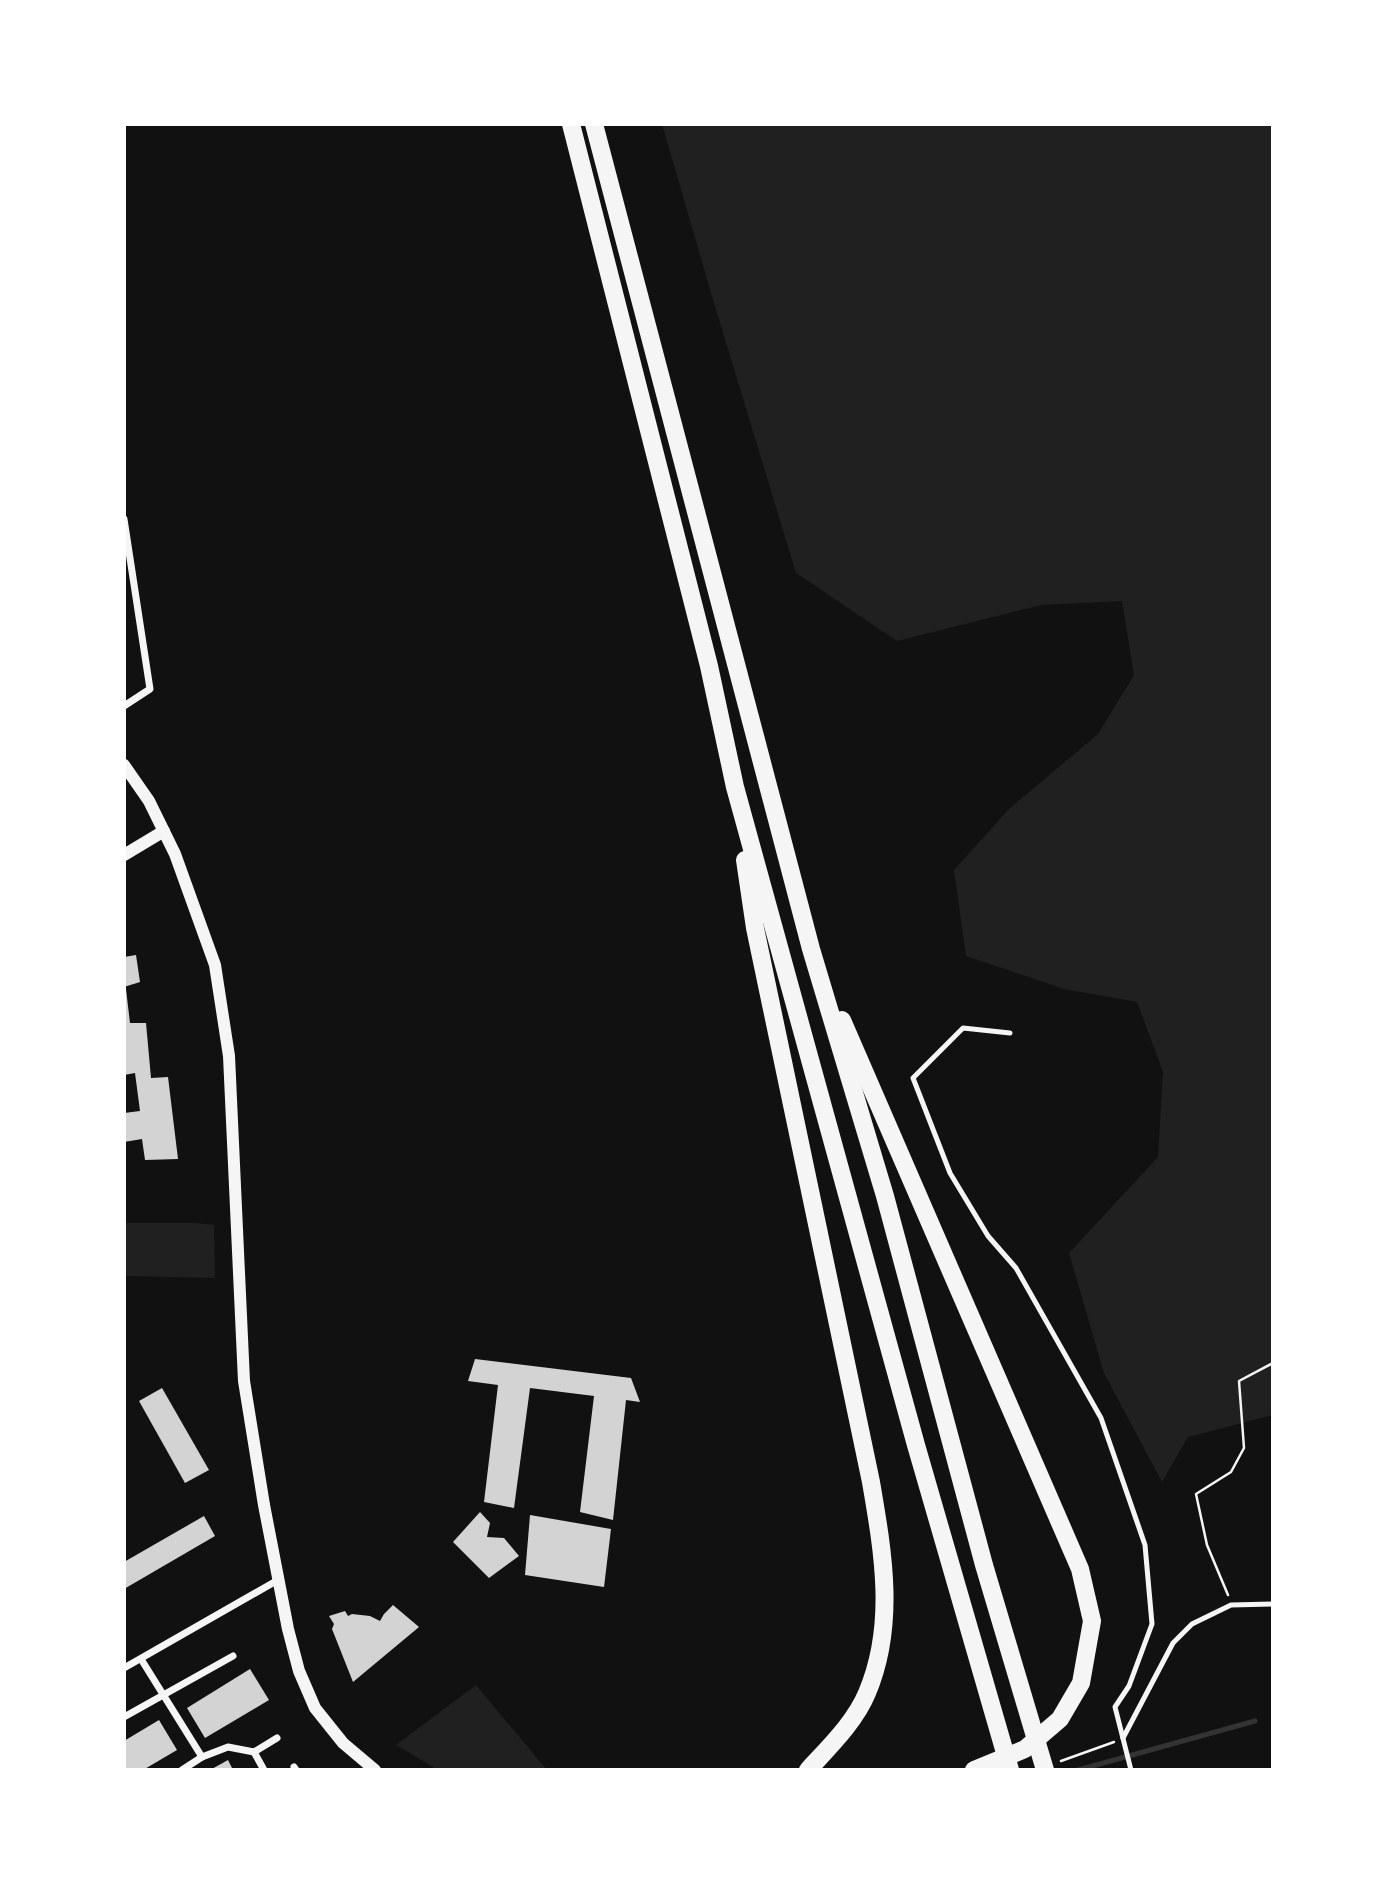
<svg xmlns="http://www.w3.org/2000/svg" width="1397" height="1894" font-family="'Fira Sans',sans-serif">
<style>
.green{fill:#202020}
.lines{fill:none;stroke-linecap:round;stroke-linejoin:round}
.stream{stroke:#333;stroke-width:5}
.building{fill:#d3d3d3}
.path{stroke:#f5f5f5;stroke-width:2.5}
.service{stroke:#f5f5f5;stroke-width:5}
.minor{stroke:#f5f5f5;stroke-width:7}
.tertiary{stroke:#f5f5f5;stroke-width:12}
.trunk{stroke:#f5f5f5;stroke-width:18}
</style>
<rect width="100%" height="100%" fill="#111"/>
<!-- green -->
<g class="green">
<polygon points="662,124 1273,124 1273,1415 1188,1437 1162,1482 1104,1373 1069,1253 1158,1157 1163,1072 1137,1002 1064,989 966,956 954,870 1009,809 1098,734 1134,675 1122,601 1041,605 897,641 796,573 711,293"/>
<polygon points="124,1223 197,1223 214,1225 215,1278 124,1276"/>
<polygon points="476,1685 547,1770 438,1770 396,1745"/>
</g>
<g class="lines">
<!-- stream -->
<polyline class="stream" points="1078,1770 1255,1721"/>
</g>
<!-- building -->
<g class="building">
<polygon points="136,955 140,982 124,987 124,957"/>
<polygon points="124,989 126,989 130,1023 146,1023 151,1078 168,1077 178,1159 145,1160 142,1139 124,1142 124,1113 140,1111 135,1073 124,1075"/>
<polygon points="475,1359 631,1378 640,1402 626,1400 613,1520 580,1512 594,1396 530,1388 514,1508 484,1502 498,1385 468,1381"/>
<polygon points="162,1388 209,1470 185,1483 139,1401"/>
<polygon points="480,1512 490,1523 487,1537 504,1538 519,1556 489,1578 453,1542"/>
<polygon points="530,1515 611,1529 604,1587 525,1575"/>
<polygon points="204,1516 215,1536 124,1589 124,1562"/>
<polygon points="393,1605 419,1627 353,1682 332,1629 334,1624 329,1616 345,1611 348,1616 352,1614 370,1616 380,1621 384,1614"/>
<polygon points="250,1669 269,1700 205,1738 187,1708"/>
<polygon points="159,1720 177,1750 143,1770 124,1770 124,1741"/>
<polygon points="228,1760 233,1770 210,1770"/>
</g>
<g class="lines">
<!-- path -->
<g class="path">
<polyline points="1228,1595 1207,1545 1196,1494 1231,1472 1244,1448 1239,1381 1273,1363"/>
<polyline points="1061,1761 1114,1742"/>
</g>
<!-- service -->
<g class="service">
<polyline points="1010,1033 963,1028 913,1078 950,1173 988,1236 1016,1268 1101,1418 1145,1545 1152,1624 1129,1686 1115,1707 1131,1770"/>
<polyline points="1123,1738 1173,1643 1192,1624 1231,1605 1273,1604"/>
</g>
<!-- minor -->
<g class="minor">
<polyline points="124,519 150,689 124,706"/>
<polyline points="141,1659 202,1757"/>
<polyline points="124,1668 278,1580"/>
<polyline points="124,1717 233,1656"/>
<polyline points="254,1752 264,1770"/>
<polyline points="294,1767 296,1770"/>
<polyline points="182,1770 202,1757 228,1747 254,1752 277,1738"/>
</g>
<!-- tertiary -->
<g class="tertiary">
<polyline points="124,765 149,801 175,854 215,965 229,1056 244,1381 264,1505 288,1629 299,1671 315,1708 343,1743 375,1770"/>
<polyline points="124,855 164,831"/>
</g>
<!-- trunk -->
<g class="trunk">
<polyline points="571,124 709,666 735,787 916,1445 1010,1770"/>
<polyline points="594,124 811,949 885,1196 984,1565 1045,1770"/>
<path d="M745,860l10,68 116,554c12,70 25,143 -4,211 -12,29 -38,54 -59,77"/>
<polyline points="842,1020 1080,1569 1092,1621 1081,1683 1060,1719 1025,1749 974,1770"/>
</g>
</g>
<!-- border -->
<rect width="1397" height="1894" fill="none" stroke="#ffffff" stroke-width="252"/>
</svg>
